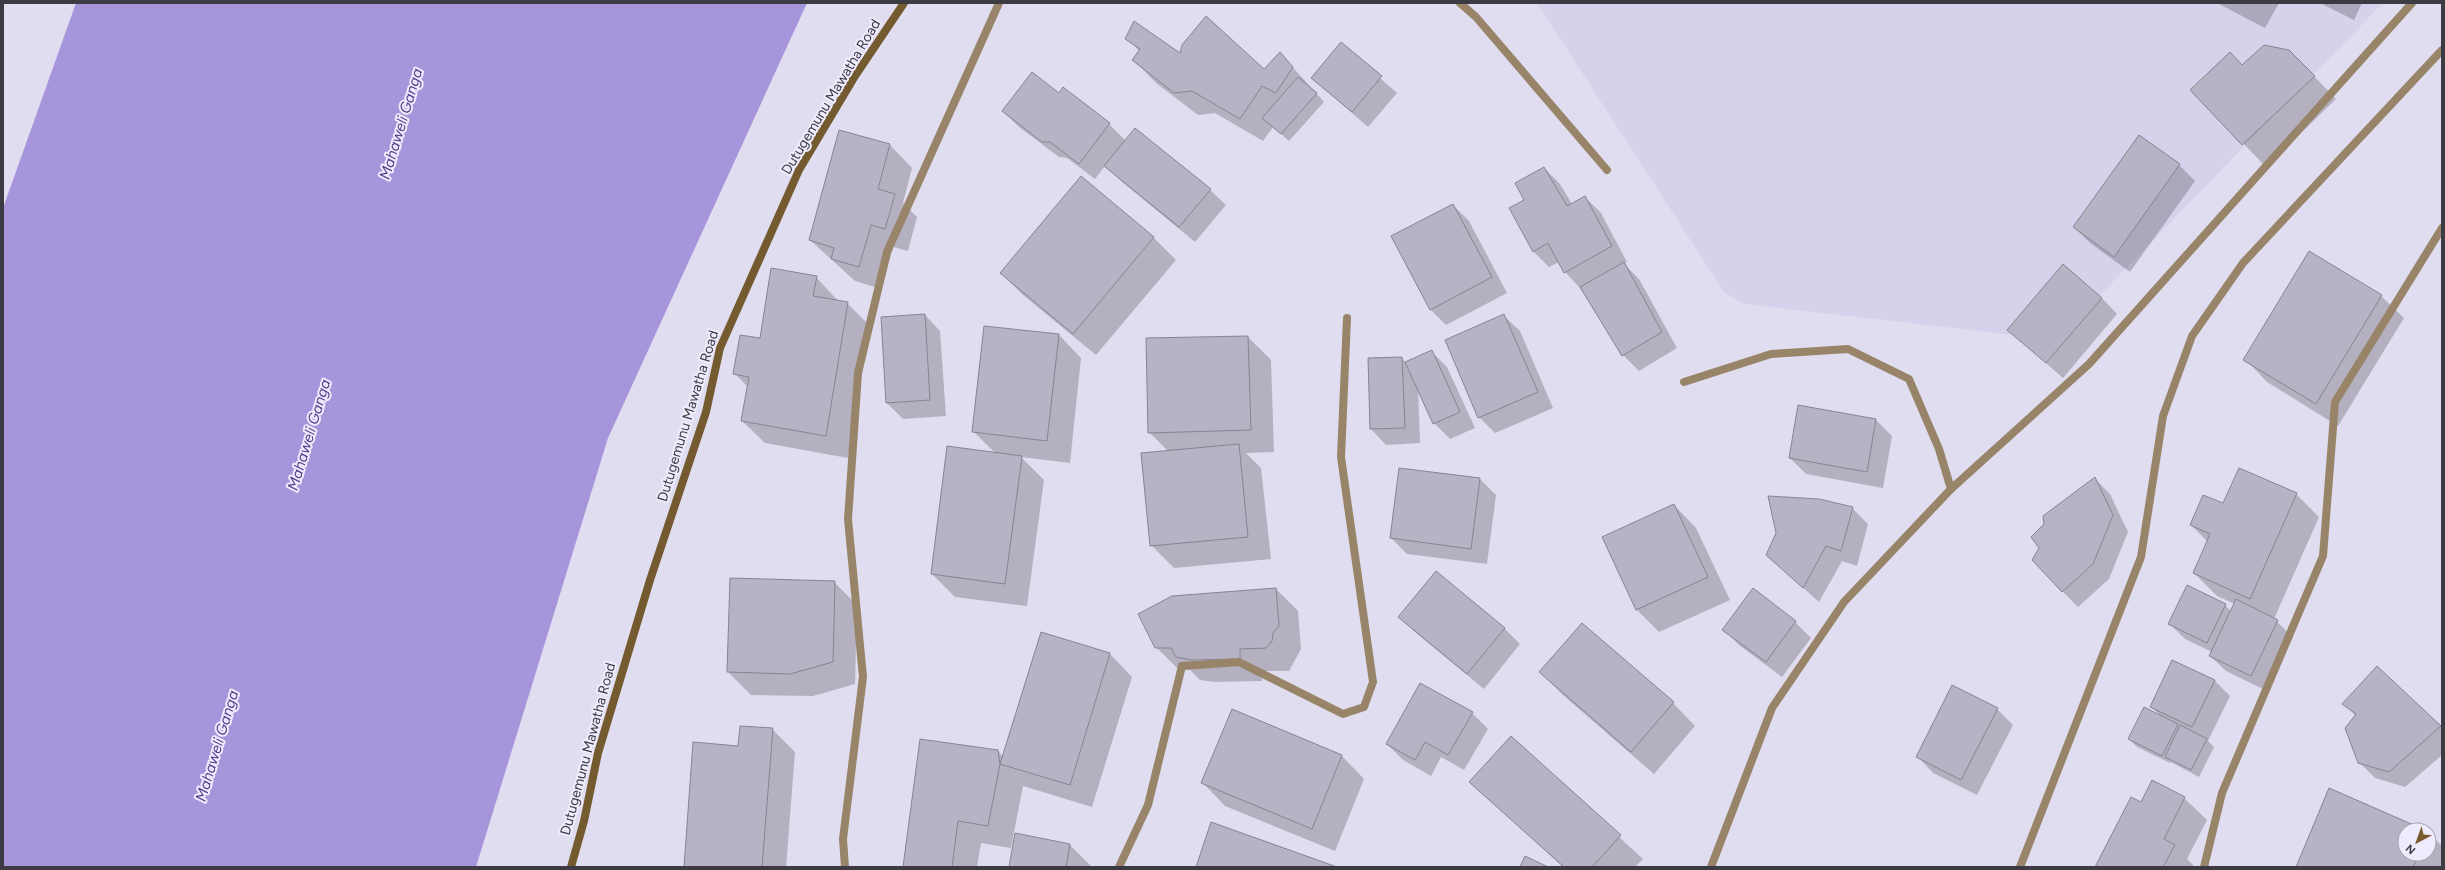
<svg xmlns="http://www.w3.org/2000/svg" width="2445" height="870" font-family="Figtree,sans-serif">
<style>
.built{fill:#d7d1eb}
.water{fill:#a795db}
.shadow{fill:#0003}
.building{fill:#b7b3c5;stroke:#868394}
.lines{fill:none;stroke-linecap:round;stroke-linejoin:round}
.lane{stroke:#988569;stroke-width:8}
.street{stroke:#988569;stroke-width:8}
.secondary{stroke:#745a2f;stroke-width:8}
.labels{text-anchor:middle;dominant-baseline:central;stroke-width:4;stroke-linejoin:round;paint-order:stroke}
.street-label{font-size:14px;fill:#3c3a42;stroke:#eeebfd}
.water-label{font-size:15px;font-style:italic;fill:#553a8c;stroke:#eeebfd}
</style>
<rect width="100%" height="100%" fill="#e1ddf0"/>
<!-- built -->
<polygon class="built" points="1537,3 2383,3 2070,326 2050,339 1744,304 1724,292"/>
<!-- water -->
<polygon class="water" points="76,3 807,3 608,438 476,867 3,867 3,208"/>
<!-- shadow -->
<g class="shadow">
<polygon points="2217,3 2279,3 2265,28"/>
<polygon points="2320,3 2362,3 2354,20"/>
<polygon points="1127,38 1181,54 1264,70 1280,53 1324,102 1289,141 1273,127 1263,141 1215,113 1198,115 1156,83 1134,60 1139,51"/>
<polygon points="1341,44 1397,93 1368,127 1312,78"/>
<polygon points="2243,66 2312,74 2336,99 2266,167 2192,90"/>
<polygon points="1063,89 1109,124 1126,141 1210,190 1226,205 1195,242 1121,181 1105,166 1095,179 1067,158 1059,157 1019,127 1003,111 1059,94"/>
<polygon points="839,132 890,145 912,168 903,203 917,217 908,251 893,247 882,289 855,281 810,240"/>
<polygon points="2179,165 2195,181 2130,272 2090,243 2074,227"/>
<polygon points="1544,168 1560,184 1572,204 1585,197 1601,213 1627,262 1624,264 1639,279 1677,348 1639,371 1623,355 1580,288 1565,272 1559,262 1549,267 1533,251 1526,200"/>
<polygon points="1453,205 1469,221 1507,293 1446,325 1430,309"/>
<polygon points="1153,237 1176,260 1096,355 1023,295 1001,273"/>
<polygon points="816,277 839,302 847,303 870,326 848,458 765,443 742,421 748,387 735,374 760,340"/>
<polygon points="2381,296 2404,318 2338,426 2267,382 2245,359"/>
<polygon points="2102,298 2117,314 2063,378 2008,330"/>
<polygon points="925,315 940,331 946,416 903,419 887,403"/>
<polygon points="1504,316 1520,331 1553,408 1495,433 1479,417"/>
<polygon points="1059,335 1081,358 1070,463 1021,457 1044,480 1027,606 955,597 932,574 996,454 974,432"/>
<polygon points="1248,337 1271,360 1274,452 1246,453 1261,468 1271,559 1174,568 1151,545 1169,452 1149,432"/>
<polygon points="1431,351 1447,367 1475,428 1450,439 1434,423 1418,388 1420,443 1386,445 1371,429 1402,358 1406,363"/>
<polygon points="1799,406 1876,420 1892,436 1883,488 1806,474 1790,458"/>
<polygon points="1480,479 1496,495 1487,564 1407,554 1391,538"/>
<polygon points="2095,479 2110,494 2128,532 2109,579 2078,607 2062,591"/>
<polygon points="2296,494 2319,517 2274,619 2293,637 2267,691 2226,671 2210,656 2212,652 2185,639 2169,623 2188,586 2225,605 2231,611 2235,604 2217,596 2194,573 2208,542 2191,525 2224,505"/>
<polygon points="1674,505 1696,528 1730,600 1659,632 1637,610"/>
<polygon points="1852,508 1868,524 1857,566 1842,561 1819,602 1767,555 1777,533"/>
<polygon points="834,582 857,605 855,684 813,696 751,695 728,672"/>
<polygon points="1276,589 1298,611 1301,649 1289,671 1262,671 1262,681 1214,682 1200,680 1190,670 1179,670 1156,647"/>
<polygon points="1399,617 1504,628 1520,644 1484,689 1415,632"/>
<polygon points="1795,622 1811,638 1782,677 1739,645 1724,630"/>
<polygon points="1110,654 1132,677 1092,807 1023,786 1011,848 981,843 977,867 904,867 998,751 1003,757"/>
<polygon points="2377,668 2442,728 2442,755 2405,787 2375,778 2359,762 2356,716 2344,704"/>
<polygon points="1540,672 1673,703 1695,726 1654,774 1563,695"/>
<polygon points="2214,680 2230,696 2208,741 2214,747 2199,777 2171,762 2170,763 2137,747 2129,739 2161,716 2151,707"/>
<polygon points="1997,709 2013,725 1977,795 1933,773 1918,757"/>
<polygon points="1233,710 1342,756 1364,779 1335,851 1225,806 1203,783"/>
<polygon points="1472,713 1488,729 1464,770 1441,757 1431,776 1403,760 1387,744"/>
<polygon points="772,729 795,752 786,867 685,867 739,747"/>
<polygon points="1511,738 1643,859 1635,867 1563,867 1471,782"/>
<polygon points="2330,789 2423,830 2405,830 2405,854 2429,854 2429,833 2442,846 2442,867 2297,867"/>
<polygon points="2184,798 2207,820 2187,859 2195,867 2097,867 2142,803"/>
<polygon points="1070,845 1092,867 1010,867"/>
</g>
<!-- building -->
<g class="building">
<polygon points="1206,16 1264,69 1280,52 1293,67 1276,93 1262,86 1240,119 1192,91 1174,93 1132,60 1140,49 1125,39 1134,21 1180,53 1182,45"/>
<polygon points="1341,42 1382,76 1352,112 1311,78"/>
<polygon points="2264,45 2289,50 2315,76 2242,145 2190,90 2230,52 2242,65"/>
<polygon points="1032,72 1059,93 1063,87 1110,123 1079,164 1050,142 1042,142 1002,111"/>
<polygon points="1298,77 1317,93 1281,134 1262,118"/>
<polygon points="1135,128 1211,189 1179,227 1104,166"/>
<polygon points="839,130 890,144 878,189 895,194 885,229 871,225 859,267 831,259 834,248 809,240"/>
<polygon points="2139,135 2180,164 2114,257 2073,227"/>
<polygon points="1544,167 1567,206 1585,196 1612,246 1564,273 1548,243 1533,252 1509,208 1524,200 1515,183"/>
<polygon points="1081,176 1154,237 1073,334 1000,273"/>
<polygon points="1453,204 1492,277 1430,310 1391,236"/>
<polygon points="2309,251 2382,295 2316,404 2243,360"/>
<polygon points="1624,262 1662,332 1622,356 1580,287"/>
<polygon points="2063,264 2102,298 2046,363 2007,330"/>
<polygon points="771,268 817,276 813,296 848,302 826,436 741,421 749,377 733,374 740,335 760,338"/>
<polygon points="925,314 930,400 886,403 881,317"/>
<polygon points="1504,314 1538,392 1478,418 1445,340"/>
<polygon points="984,326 1059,334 1047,441 972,432"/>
<polygon points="1248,336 1251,430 1148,433 1146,338"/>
<polygon points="1432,350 1460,412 1433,424 1405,362"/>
<polygon points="1402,357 1405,428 1370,429 1368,358"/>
<polygon points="1798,405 1876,419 1867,472 1789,458"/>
<polygon points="1239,444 1248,537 1150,546 1141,453"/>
<polygon points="947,446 1022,456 1005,584 931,574"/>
<polygon points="1399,468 1480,478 1471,549 1390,538"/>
<polygon points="2239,468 2297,493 2250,599 2193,573 2210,534 2190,525 2203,495 2223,503"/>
<polygon points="2095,477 2113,515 2093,564 2062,592 2032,560 2039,548 2031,537 2044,524 2043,516"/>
<polygon points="1768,496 1819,499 1853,507 1841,551 1826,546 1803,588 1766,555 1776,533"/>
<polygon points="1674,504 1708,577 1636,610 1602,537"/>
<polygon points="1436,571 1505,628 1467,674 1398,617"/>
<polygon points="730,578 835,581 833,662 790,674 727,672"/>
<polygon points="2187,585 2226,604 2207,643 2168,624"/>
<polygon points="1276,588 1279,626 1273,633 1272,641 1266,648 1240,649 1240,659 1191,660 1176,657 1171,648 1155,648 1138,614 1172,596"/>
<polygon points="1753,588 1796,621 1766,662 1722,630"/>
<polygon points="2236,599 2278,620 2251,676 2209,656"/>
<polygon points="1582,623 1674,702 1631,752 1539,672"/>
<polygon points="1041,632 1110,653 1070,785 1000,764"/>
<polygon points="2172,660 2215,680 2192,727 2150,707"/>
<polygon points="2377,666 2441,726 2389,772 2358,763 2345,728 2356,714 2342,704"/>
<polygon points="1420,683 1473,712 1448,755 1425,742 1415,760 1386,744"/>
<polygon points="1952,685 1998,708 1961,780 1916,757"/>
<polygon points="2144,707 2178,724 2162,756 2128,739"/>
<polygon points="1232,709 1342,755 1312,829 1201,783"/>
<polygon points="2180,725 2207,739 2191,770 2165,757"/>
<polygon points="740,726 773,728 762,867 684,867 693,742 738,746"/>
<polygon points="1511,736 1621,835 1592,867 1564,867 1469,782"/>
<polygon points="920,739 998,750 1000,764 988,826 958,821 952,867 903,867"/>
<polygon points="2152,780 2185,797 2164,839 2175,845 2163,867 2095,867 2131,797 2141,802"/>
<polygon points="2329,788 2425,830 2405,830 2405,854 2419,854 2413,867 2296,867"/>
<polygon points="1211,822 1337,867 1196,867"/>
<polygon points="1015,833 1070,844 1066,867 1009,867"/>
<polygon points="1525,856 1548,867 1520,867"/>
</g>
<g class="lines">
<!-- lane -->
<g class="lane">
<polyline points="1684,382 1771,354 1848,349 1909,379 1939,449 1951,489"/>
<polyline points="2020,867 2141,557 2163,416 2192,336 2243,263 2442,50"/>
</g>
<!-- street -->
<g class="street">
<polyline points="1460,3 1476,17 1607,170"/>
<polyline points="845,867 843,839 863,677 848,519 858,373 887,252 999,3"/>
<polyline points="1119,867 1148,805 1182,666 1239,662 1343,714 1364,707 1373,682 1341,457 1347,318"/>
<polyline points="1711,867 1772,708 1844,602 1951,489 2089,364 2412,3"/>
<polyline points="2204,867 2222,793 2323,556 2335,402 2442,228"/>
</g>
<!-- secondary -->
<polyline class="secondary" points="571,867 584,821 598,753 650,580 706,412 720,348 799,170 855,76 904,3"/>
</g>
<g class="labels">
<!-- street labels -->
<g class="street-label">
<text transform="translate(831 97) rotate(-59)">Dutugemunu Mawatha Road</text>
<text transform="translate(688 416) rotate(-73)">Dutugemunu Mawatha Road</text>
<text transform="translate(588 749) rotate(-75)">Dutugemunu Mawatha Road</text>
</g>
<!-- water labels -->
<g class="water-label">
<text transform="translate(401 124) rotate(-73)">Mahaweli Ganga</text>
<text transform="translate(309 435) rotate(-73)">Mahaweli Ganga</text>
<text transform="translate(217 746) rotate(-73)">Mahaweli Ganga</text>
</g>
</g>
<!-- border -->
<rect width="2445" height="870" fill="none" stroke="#3c3a42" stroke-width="8"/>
<!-- north arrow -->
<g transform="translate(2417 842) rotate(221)"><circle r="19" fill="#eeebfd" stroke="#a7a4b2"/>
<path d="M0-3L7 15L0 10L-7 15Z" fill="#785c2f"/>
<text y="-6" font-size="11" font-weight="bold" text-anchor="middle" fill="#3c3a42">N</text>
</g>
</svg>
